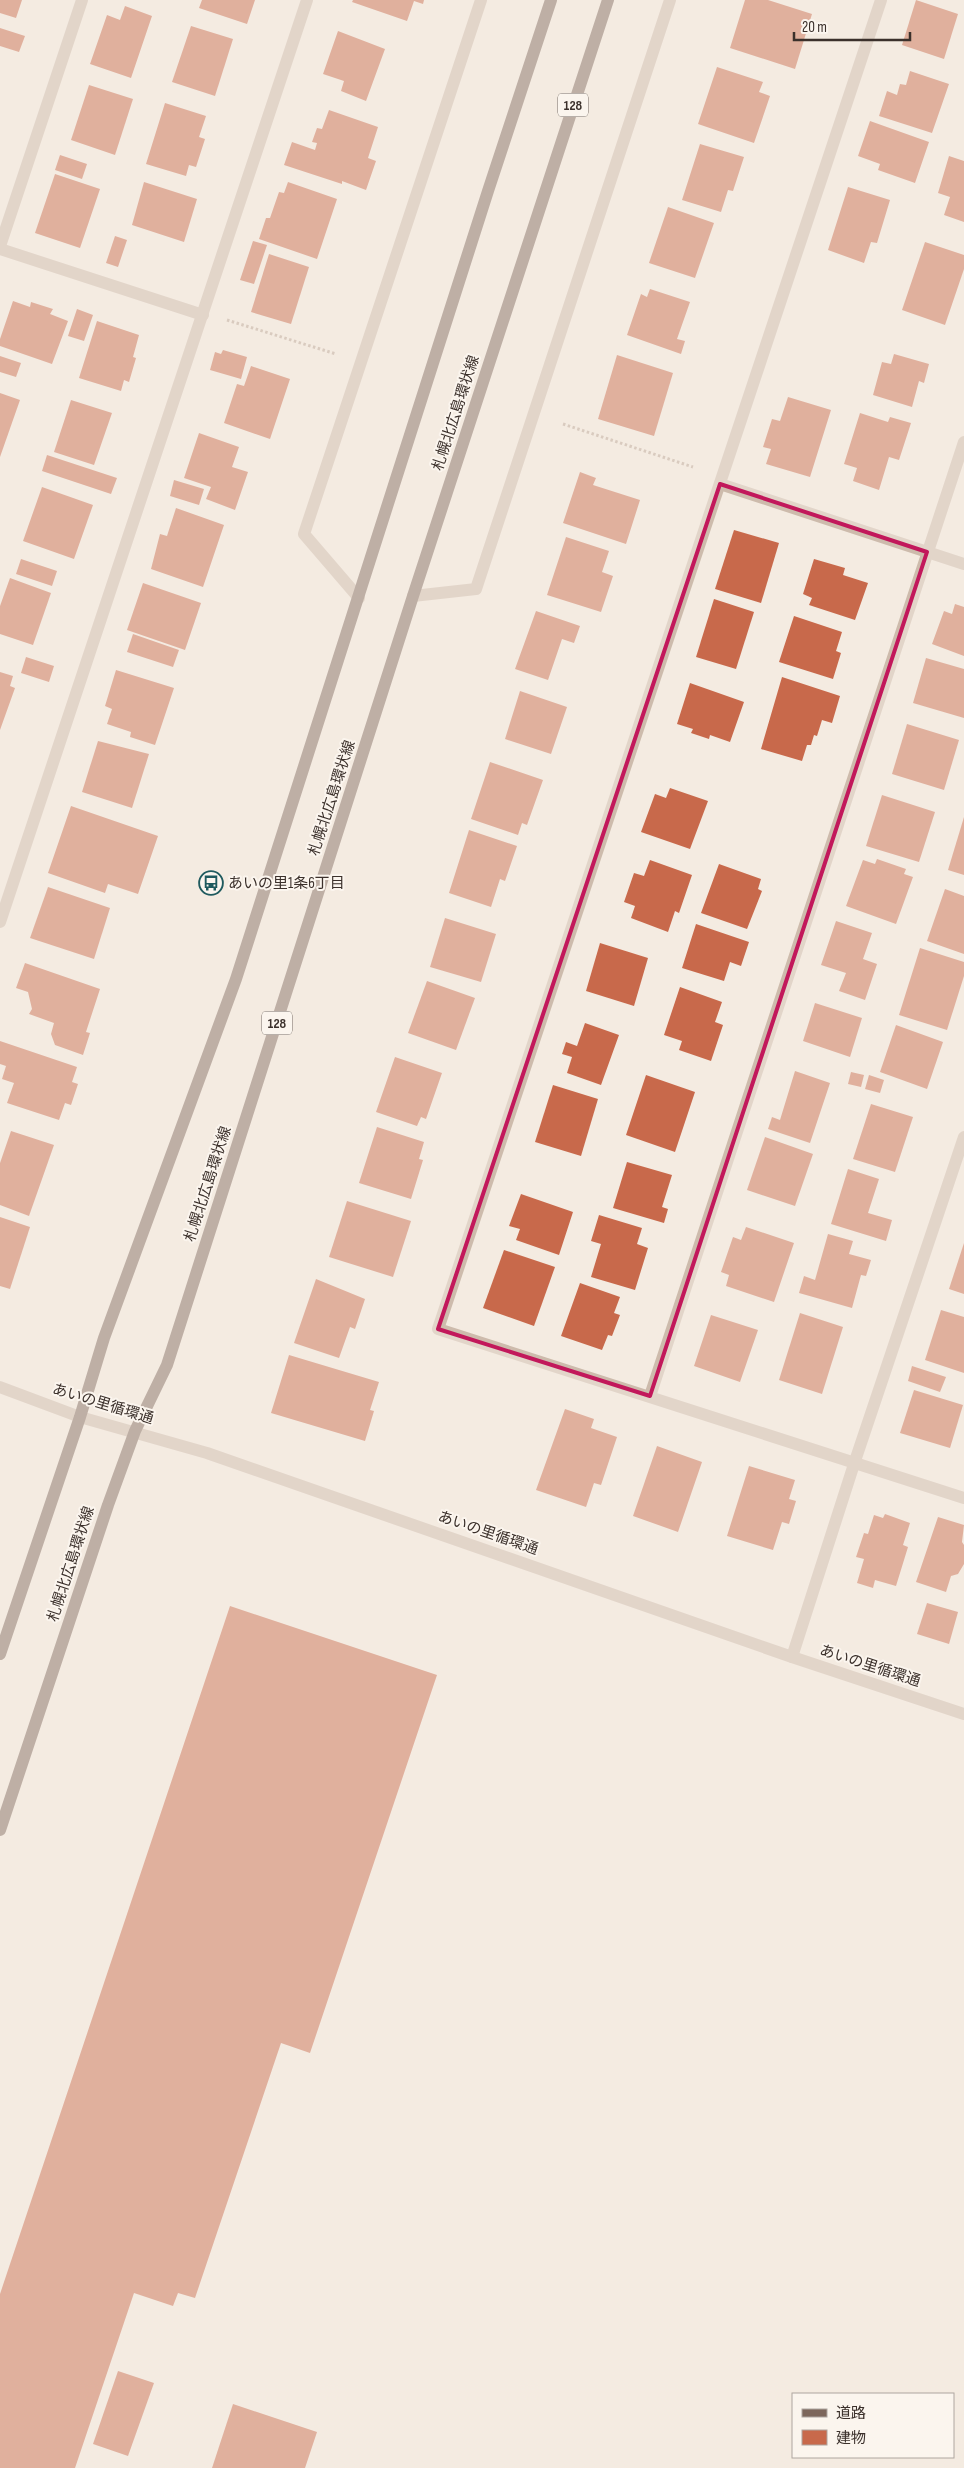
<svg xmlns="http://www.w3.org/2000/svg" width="964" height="2468" font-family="'Sofia Sans Condensed','Noto Sans JP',sans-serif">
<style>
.building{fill:#c8694b}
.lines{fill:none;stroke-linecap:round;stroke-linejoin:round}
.path{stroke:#b9a596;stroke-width:3;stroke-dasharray:2.5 2.5;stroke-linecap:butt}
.minor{stroke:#cdbbac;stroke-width:12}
.major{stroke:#7d675c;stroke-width:12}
.marked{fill:none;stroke:#c2185b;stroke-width:4;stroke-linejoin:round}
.labels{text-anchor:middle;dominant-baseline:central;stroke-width:4;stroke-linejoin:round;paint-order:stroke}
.shield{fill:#fbf5ee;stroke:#756b66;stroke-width:1}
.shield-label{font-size:14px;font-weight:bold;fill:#3b302b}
.street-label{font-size:15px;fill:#3b302b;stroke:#fbf5ee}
.poi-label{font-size:15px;fill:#3b302b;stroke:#fbf5ee;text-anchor:start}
</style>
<rect width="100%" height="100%" fill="#f4ebe1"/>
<!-- building -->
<g class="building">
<polygon points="0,0 22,0 16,18 0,13"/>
<polygon points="202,0 255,0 247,24 199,8"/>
<polygon points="353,0 424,0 423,4 414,1 407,21 352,2"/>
<polygon points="745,0 768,0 812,14 795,69 730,48"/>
<polygon points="916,0 958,14 944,59 902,45"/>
<polygon points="125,6 152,16 131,78 90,64 107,15 120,20"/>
<polygon points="191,26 233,39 215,96 172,82"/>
<polygon points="0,28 25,36 19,52 0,46"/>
<polygon points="338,31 385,49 366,101 341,91 344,81 323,74"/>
<polygon points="717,67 763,82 759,92 770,96 754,143 698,124"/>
<polygon points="910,71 949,84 932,133 879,116 887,91 897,95 900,84 906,85"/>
<polygon points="89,85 133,99 115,155 71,140"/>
<polygon points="165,103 206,116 199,137 205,139 196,167 189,165 186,176 146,164"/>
<polygon points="329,110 378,127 368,158 376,161 366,190 342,181 342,184 284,165 292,142 315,150 317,143 312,142 317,128 322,129"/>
<polygon points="870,121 929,142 915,183 878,170 880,164 858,156"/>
<polygon points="700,144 744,157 733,191 728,190 721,212 682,200"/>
<polygon points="60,155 87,164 82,179 55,170"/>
<polygon points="949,156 964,161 964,222 944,215 950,197 938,193"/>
<polygon points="55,174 100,189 80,248 35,233"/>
<polygon points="144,182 197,199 184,242 132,225"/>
<polygon points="288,182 337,199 317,259 259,239 266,218 270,218 279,192 284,193"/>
<polygon points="848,187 890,200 877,243 871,242 864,263 828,250"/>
<polygon points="668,207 714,223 695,278 649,263"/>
<polygon points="115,236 127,240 118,267 106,263"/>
<polygon points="253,241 267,245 254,284 240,280"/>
<polygon points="925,242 964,255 964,269 945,325 902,310"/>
<polygon points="269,254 309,267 291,324 251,312"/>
<polygon points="650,289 690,302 677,339 685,341 681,354 627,335 641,294 647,297"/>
<polygon points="13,301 30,307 31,302 53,309 50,314 68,321 52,364 0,346 0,339"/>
<polygon points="77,309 93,315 84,341 68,336"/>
<polygon points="97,321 139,335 133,357 136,358 129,382 124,380 121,391 79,378"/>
<polygon points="223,350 247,357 241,379 210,370 215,352 221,354"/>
<polygon points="894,354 929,364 924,383 919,381 912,407 873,395 882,362 891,364"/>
<polygon points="617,355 673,373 654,436 598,419"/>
<polygon points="0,356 21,363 16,377 0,372"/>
<polygon points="251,366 290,379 270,439 224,423 237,384 244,386"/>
<polygon points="0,393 20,400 0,457"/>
<polygon points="788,397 831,410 810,477 766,464 771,449 763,447 772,419 780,421"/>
<polygon points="71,400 112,413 94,465 54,452"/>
<polygon points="860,413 888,422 890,417 911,423 899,460 889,457 879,490 853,481 857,468 844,464"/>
<polygon points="199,433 239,447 232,467 248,472 235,510 206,499 211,487 184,478"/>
<polygon points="47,455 117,478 111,494 42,471"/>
<polygon points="580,472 596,478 593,485 640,500 626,544 563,523"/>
<polygon points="174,480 204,489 199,505 170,496"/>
<polygon points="42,487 93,505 74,559 23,541"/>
<polygon points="176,508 224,525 203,587 151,569 160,534 167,536"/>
<polygon points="734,530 779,543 761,603 715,589"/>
<polygon points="566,537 609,551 602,572 613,576 601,612 547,595"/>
<polygon points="21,559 57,571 52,586 16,574"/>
<polygon points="814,559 845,568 843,575 868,583 855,620 809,605 812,598 803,594"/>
<polygon points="10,578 51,593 33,645 0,634 0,606"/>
<polygon points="143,583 201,603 185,650 127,630"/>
<polygon points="714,599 754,612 736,669 696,657"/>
<polygon points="955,604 964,607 964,656 932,644 944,611 952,614"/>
<polygon points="536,611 580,626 574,643 562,639 548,680 515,669"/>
<polygon points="794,616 842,632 836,651 841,653 833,679 779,662"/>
<polygon points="133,634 179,650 173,667 127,652"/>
<polygon points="26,657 54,666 49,682 21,673"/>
<polygon points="926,658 964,669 964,718 913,703"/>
<polygon points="116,670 174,688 155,745 130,737 131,732 107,724 112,709 105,706"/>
<polygon points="0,672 13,676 10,686 15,688 0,730"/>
<polygon points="782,677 840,696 832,723 822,720 817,736 814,735 811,745 807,745 802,761 761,749"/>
<polygon points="690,683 744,702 730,742 710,735 709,739 691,733 693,729 677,724"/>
<polygon points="520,691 567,707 551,754 505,739"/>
<polygon points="907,724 959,740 944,790 892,774"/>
<polygon points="98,741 149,754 132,808 82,792"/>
<polygon points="490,762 543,780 527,825 522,823 518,835 471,819"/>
<polygon points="670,788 708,801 690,849 641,832 655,794 666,798"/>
<polygon points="882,795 935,812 919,862 866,846"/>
<polygon points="71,806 158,836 138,894 108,884 105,893 48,873"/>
<polygon points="964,817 964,875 948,870"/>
<polygon points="469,830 517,846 505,881 500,879 491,907 449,893"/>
<polygon points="877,859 906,869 904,874 913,877 896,924 846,906 863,860 875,864"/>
<polygon points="650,860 692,875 679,913 675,911 668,932 631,918 635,906 624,902 634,873 644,876"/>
<polygon points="719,864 761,879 758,889 762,891 747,929 701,913"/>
<polygon points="48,887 110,908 94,959 30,938"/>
<polygon points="945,889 964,896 964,954 927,941"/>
<polygon points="445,918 496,934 481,982 430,967"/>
<polygon points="836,921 872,933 863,959 877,964 865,1000 839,991 846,973 821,965"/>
<polygon points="696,924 749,942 741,966 730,962 724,981 682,968"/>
<polygon points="600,943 648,958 634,1006 586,991"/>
<polygon points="920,948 964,962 964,976 947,1030 899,1015"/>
<polygon points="25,963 100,989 86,1032 90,1033 83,1055 55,1045 51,1034 54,1023 29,1014 32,1009 28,992 16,988"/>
<polygon points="427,981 475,998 456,1050 408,1033"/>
<polygon points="680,987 722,1002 715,1022 723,1025 711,1061 679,1050 682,1041 664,1035"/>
<polygon points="815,1003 862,1018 850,1057 803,1041"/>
<polygon points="585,1023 619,1035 601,1085 567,1073 572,1057 562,1054 566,1042 577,1046"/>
<polygon points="896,1025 943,1042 927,1089 880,1072"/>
<polygon points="0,1041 77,1067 72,1082 78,1084 71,1105 65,1103 59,1120 7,1103 14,1083 2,1079 6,1066 0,1064"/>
<polygon points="395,1057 442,1073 426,1119 421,1117 417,1126 376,1112"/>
<polygon points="795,1071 830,1083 810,1143 768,1129 772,1117 780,1120"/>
<polygon points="851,1072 864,1075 861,1087 848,1084"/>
<polygon points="646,1075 695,1092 675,1152 626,1135"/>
<polygon points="869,1075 884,1080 880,1093 865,1089"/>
<polygon points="553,1085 598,1099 581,1156 535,1142"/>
<polygon points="871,1104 913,1117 895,1172 853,1159"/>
<polygon points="377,1127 424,1142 419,1159 423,1160 411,1199 359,1183"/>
<polygon points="11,1131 54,1145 29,1216 0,1205 0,1163"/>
<polygon points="765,1137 813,1154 795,1206 747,1190"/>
<polygon points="627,1162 672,1175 662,1207 668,1209 664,1223 613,1208"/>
<polygon points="848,1169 879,1179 868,1213 892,1220 886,1241 831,1224"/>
<polygon points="521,1194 573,1212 559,1255 516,1240 520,1229 509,1226"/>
<polygon points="347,1201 411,1221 393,1277 329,1257"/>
<polygon points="599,1215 642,1228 637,1244 648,1248 635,1290 591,1277 601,1244 591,1241"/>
<polygon points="0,1217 30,1227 10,1289 0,1286"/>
<polygon points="746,1227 794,1243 774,1302 726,1286 729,1275 721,1272 733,1237 741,1240"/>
<polygon points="828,1234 853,1241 849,1254 871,1260 866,1276 861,1275 852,1308 799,1293 804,1276 815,1280"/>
<polygon points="964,1243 964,1294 949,1289"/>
<polygon points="504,1250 555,1267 534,1326 483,1308"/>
<polygon points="316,1279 365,1299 355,1329 350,1327 339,1358 294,1343"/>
<polygon points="580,1283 620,1297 614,1313 620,1315 612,1336 608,1335 602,1350 561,1336"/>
<polygon points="941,1310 964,1317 964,1373 925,1360"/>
<polygon points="800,1313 843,1327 822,1394 779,1380"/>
<polygon points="711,1315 758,1330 740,1382 694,1366"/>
<polygon points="289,1355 379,1382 370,1410 374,1411 365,1441 271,1413"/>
<polygon points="912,1366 946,1377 940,1392 908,1381"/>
<polygon points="914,1390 963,1405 950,1448 900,1433"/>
<polygon points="565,1409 594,1419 591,1428 617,1437 601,1485 594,1483 586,1507 536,1490"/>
<polygon points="657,1446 702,1462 678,1532 633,1516"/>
<polygon points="749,1466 795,1480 789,1499 796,1501 789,1524 782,1522 773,1550 727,1536"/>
<polygon points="885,1514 910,1523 903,1545 908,1547 896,1586 875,1580 873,1588 857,1583 864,1559 856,1557 864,1533 868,1534 874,1515 883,1518"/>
<polygon points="938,1517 964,1525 962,1542 964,1545 964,1564 958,1574 951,1576 946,1592 916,1582"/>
<polygon points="927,1603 958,1612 949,1644 917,1634"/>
<polygon points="230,1606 437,1675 310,2053 281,2043 195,2298 178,2293 173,2306 134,2293 75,2468 0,2468 0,2294"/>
<polygon points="118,2371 154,2383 128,2456 93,2444"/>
<polygon points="233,2404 317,2432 305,2468 212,2468"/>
</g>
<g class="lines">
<!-- path -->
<g class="path">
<polyline points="227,320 336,354"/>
<polyline points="563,424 693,467"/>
</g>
<!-- minor -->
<g class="minor">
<polyline points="881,0 438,1329 964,1498"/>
<polyline points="0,246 82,0"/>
<polyline points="0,249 203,315"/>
<polyline points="720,484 964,564"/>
<polyline points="413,596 476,589 670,0"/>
<polyline points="359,598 304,534 481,0"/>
<polyline points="0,922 307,0"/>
<polyline points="0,1387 80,1417 207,1453 792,1657 964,1714"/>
<polyline points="650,1396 964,442"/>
<polyline points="792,1657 855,1461 964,1137"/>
</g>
<!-- major -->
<g class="major">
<polyline points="0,1654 80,1417 104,1338 236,979 488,191 551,0"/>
<polyline points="0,1830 108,1505 135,1431 167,1365 413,596 608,0"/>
</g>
</g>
<!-- marked area -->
<path d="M0 0H964V2468H0ZM720,484l207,68 -277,844 -212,-67z" fill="#f4ebe1" fill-opacity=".55" fill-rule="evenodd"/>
<path class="marked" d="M720,484l207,68 -277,844 -212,-67z"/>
<!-- icons -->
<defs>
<g id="bus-ring" transform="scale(1.25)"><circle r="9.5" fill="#fbf5ee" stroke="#1f5a5e" stroke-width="1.5"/><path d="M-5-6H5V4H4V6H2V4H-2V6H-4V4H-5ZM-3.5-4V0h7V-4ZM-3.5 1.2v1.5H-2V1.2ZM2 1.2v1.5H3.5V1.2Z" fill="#1f5a5e"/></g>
</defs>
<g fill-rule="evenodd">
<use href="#bus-ring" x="211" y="883"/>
</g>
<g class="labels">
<!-- shield labels -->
<g class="shield">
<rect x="558" y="93.5" width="30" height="23" rx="4"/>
<rect x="262" y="1011.5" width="30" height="23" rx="4"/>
</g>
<g class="shield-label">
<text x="573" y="105">128</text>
<text x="277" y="1023">128</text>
</g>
<!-- street labels -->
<g class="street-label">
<text transform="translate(456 413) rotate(-72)">札幌北広島環状線</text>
<text transform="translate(332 798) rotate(-72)">札幌北広島環状線</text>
<text transform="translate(208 1184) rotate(-72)">札幌北広島環状線</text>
<text transform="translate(103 1404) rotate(17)">あいの里循環通</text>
<text transform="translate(488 1533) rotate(19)">あいの里循環通</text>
<text transform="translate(71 1564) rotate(-72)">札幌北広島環状線</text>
<text transform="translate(870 1666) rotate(18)">あいの里循環通</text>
</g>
<!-- poi labels -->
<g class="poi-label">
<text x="228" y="883">あいの里1条6丁目</text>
</g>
</g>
<!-- legend -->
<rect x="792" y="2393" width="162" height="65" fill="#fbf5ee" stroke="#aea6a0"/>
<rect x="802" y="2409" width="25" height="8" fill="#7d675c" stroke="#aea6a0"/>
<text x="836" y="2418" font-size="15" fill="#3b302b">道路</text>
<rect x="802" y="2430" width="25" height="15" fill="#c8694b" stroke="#aea6a0"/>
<text x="836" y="2443" font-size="15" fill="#3b302b">建物</text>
<!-- scale -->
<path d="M794 32v8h116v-8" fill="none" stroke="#3b302b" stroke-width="2.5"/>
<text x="802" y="32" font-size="15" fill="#3b302b" stroke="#fbf5ee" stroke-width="4" paint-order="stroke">20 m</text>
</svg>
